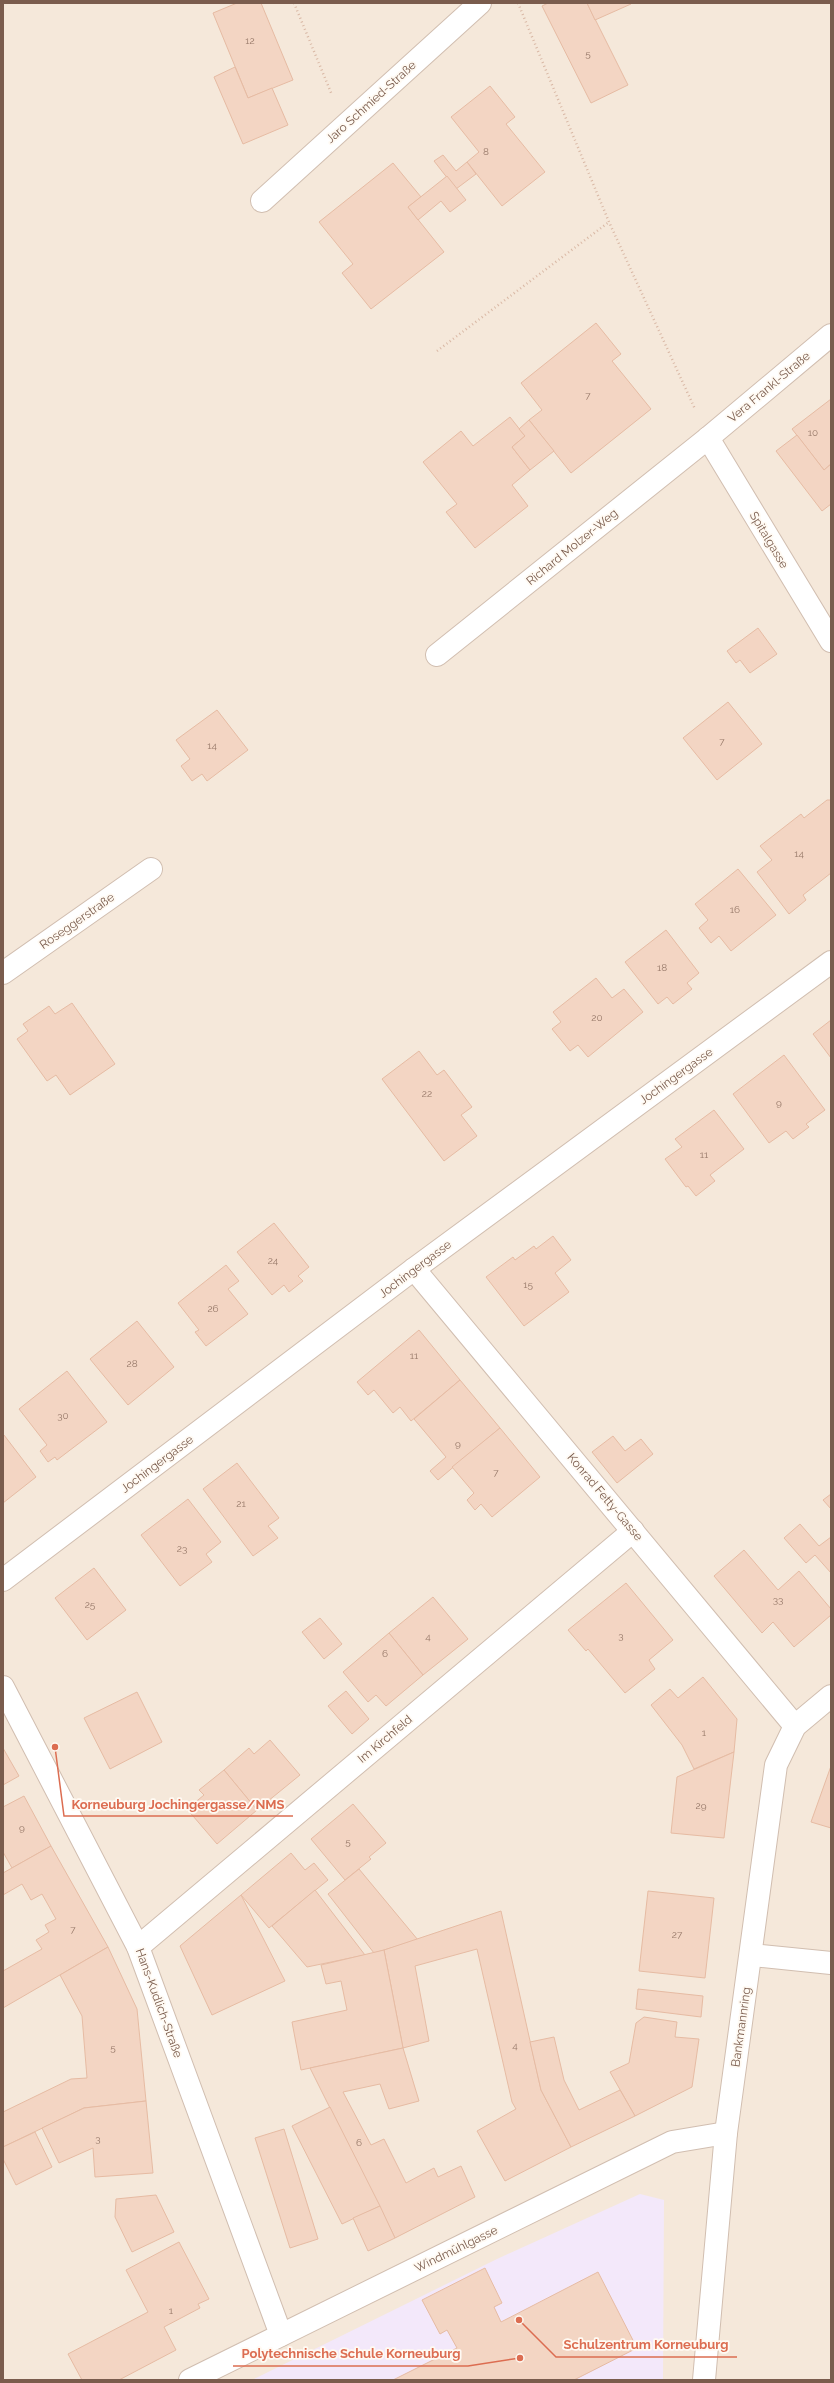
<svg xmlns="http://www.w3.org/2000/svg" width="834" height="2383" font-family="Raleway,sans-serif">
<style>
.residential{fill:#f5e8da}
.education{fill:#f3e8fa}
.building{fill:#f3d5c3;stroke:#e6bba3}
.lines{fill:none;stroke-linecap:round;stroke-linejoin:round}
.minor-casing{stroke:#d1beb0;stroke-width:24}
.path{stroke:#d9b8a5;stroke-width:2.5;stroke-dasharray:1 3;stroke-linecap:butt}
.minor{stroke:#fff;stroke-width:22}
.labels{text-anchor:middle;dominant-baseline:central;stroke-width:3.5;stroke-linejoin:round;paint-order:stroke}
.number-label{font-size:10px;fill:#987a6a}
.street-label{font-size:12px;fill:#7a5c4d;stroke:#fffaf3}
.leader{fill:none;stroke:#dc6d51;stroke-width:1.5}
.callout-dot{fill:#dc6d51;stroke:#fffaf3;stroke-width:1.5}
.callout-label{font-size:13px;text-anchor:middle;font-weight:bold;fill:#dc6d51;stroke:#fffaf3;stroke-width:3.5;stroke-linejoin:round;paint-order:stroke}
</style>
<rect width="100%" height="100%" fill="#fdf6ec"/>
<!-- residential -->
<rect class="residential" x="3" y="3" width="828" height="2377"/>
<!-- education -->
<polygon class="education" points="640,2194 664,2200 663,2380 252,2380 497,2259"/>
<!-- building -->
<g class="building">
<polygon points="237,3 261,3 293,80 248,98 213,13"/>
<polygon points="548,3 587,3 628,85 591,103 542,6"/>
<polygon points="587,3 630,3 631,4 595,20"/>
<polygon points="235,67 248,98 272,88 288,125 243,144 214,77"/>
<polygon points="490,86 515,117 506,124 545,172 502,206 467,162 479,152 451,117"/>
<polygon points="443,155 456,171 467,162 476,174 456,189 434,161"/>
<polygon points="393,163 421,197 408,207 444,252 371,309 342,273 353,264 319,222"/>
<polygon points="447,176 466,200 450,212 441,201 418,220 408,207"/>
<polygon points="596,323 621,354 612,361 651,409 571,473 529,420 542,410 521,383"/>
<polygon points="831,399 831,464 824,470 792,429"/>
<polygon points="510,417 525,436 512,447 530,470 512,485 528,506 475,548 446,512 457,504 423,462 461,431 473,446"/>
<polygon points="529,420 554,451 530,470 512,447 525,436 519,429"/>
<polygon points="797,435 824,470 831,464 831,504 822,511 776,451"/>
<polygon points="758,628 777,654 750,673 740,660 736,663 727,651"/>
<polygon points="728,702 762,744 717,780 683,738"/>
<polygon points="217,710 248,750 207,781 202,774 192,781 181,766 190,759 176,740"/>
<polygon points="827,800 831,800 831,873 803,895 806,900 789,914 757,872 772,860 760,846 801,814 804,818"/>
<polygon points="738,869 776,915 731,951 719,936 711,943 699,928 708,920 695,904"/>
<polygon points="666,930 699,973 687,983 692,989 673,1004 667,997 658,1004 625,962"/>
<polygon points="596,978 612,998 624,989 643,1012 588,1057 578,1045 570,1051 552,1029 561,1022 553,1012"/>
<polygon points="72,1003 115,1064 70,1095 56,1075 47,1081 17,1039 28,1031 23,1024 49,1006 55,1014"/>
<polygon points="831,1020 831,1058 813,1034"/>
<polygon points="419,1051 437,1075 444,1070 472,1107 461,1115 477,1136 444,1161 382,1079"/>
<polygon points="784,1055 825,1110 806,1124 809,1127 793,1139 786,1131 769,1143 733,1094"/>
<polygon points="714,1110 744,1149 710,1175 715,1181 696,1196 688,1186 686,1187 665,1159 682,1147 675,1139"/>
<polygon points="274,1223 309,1267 298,1276 303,1281 289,1292 284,1285 272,1295 237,1252"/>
<polygon points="553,1236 571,1260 555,1273 569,1292 524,1326 486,1277 513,1257 515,1260 534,1246 536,1249"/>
<polygon points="226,1265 239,1281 228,1289 248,1314 206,1346 195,1332 199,1330 178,1303"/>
<polygon points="137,1321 174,1367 128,1405 90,1359"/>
<polygon points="419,1330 460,1380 411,1421 400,1407 393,1413 374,1390 368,1395 357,1382"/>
<polygon points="67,1371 107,1422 57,1460 55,1457 48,1462 40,1451 47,1445 19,1409"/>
<polygon points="460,1380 500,1428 438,1480 430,1471 446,1457 414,1419"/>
<polygon points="500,1428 540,1477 492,1517 481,1504 475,1510 467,1500 474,1493 452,1467"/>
<polygon points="4,1435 36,1477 3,1503 3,1436"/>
<polygon points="613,1436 625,1451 641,1439 653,1454 617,1483 592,1452"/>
<polygon points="237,1463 279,1518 268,1526 278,1538 253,1556 203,1489"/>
<polygon points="831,1494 831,1509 823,1500"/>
<polygon points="188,1499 221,1542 206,1554 212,1562 180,1586 141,1535"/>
<polygon points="800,1524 819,1546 831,1537 831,1573 815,1555 806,1563 784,1538"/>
<polygon points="744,1550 778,1590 799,1571 831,1609 831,1615 794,1647 773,1622 762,1633 714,1576"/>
<polygon points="94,1568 126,1610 87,1640 55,1598"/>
<polygon points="626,1583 673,1640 649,1660 655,1669 625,1693 588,1649 586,1651 568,1630"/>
<polygon points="433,1597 468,1639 423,1675 389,1633"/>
<polygon points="320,1618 342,1644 324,1659 302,1632"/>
<polygon points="389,1633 423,1675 386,1706 376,1695 368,1702 343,1672"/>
<polygon points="703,1677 737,1719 734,1752 694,1769 682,1745 651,1705 670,1689 678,1698"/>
<polygon points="346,1691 369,1719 352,1734 328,1706"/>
<polygon points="137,1692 162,1742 110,1769 84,1718"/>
<polygon points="270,1740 300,1775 257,1810 224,1770 249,1748 254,1754"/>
<polygon points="3,1748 19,1776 3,1785"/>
<polygon points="734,1752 724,1838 671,1833 677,1777"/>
<polygon points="831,1766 831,1828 811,1822"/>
<polygon points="224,1770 257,1810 217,1844 187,1809 204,1795 199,1790"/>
<polygon points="24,1796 51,1846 12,1868 3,1852 3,1807"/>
<polygon points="353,1804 386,1843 369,1857 371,1859 345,1880 311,1839"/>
<polygon points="51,1846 108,1947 3,2008 3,1971 42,1949 36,1940 49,1932 45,1925 56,1919 42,1894 31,1900 22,1884 3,1895 3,1873"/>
<polygon points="291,1853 305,1870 314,1863 328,1880 269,1928 241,1895"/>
<polygon points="359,1869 418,1940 374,1953 328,1894"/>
<polygon points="315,1890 365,1955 307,1967 272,1926"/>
<polygon points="648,1891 714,1898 705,1978 639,1971"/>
<polygon points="241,1895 285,1981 212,2015 180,1946"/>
<polygon points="501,1911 541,2090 571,2147 505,2181 477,2131 516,2109 512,2102 477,1949 415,1966 429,2041 403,2048 384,1950"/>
<polygon points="108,1947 137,2009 146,2101 84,2108 3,2147 3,2112 71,2079 87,2078 82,2016 60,1975"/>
<polygon points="384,1950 403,2048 301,2070 292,2022 347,2010 341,1981 326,1984 321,1965"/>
<polygon points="638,1989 703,1996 701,2017 636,2009"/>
<polygon points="644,2017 677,2022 675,2037 699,2039 692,2087 635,2116 610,2072 629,2063 636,2023"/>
<polygon points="554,2037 564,2080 579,2110 620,2090 635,2116 571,2147 541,2090 530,2042"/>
<polygon points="403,2048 419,2101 389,2109 380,2084 343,2092 371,2145 384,2139 406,2183 434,2168 438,2177 461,2166 475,2197 395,2238 310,2068"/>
<polygon points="146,2101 153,2173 95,2177 93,2148 59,2163 42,2128 84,2108"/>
<polygon points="330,2107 380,2206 342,2224 292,2126"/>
<polygon points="284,2129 318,2239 290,2248 255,2138"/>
<polygon points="35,2132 52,2167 16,2185 3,2159 3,2147"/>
<polygon points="156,2195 174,2232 132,2252 115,2217 116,2199"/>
<polygon points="380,2206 395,2238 368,2251 353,2218"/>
<polygon points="179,2242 209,2299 198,2304 200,2308 164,2327 176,2350 119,2380 82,2380 68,2354 148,2312 126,2270"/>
<polygon points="485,2268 502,2303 494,2307 501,2322 598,2272 637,2348 574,2380 393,2380 457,2348 447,2330 440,2334 422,2300"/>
</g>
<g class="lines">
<!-- minor casing -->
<g class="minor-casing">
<g id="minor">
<polyline points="262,201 480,3"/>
<polyline points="708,438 831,641"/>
<polyline points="437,655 708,438 831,335"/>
<polyline points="3,973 151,869"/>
<polyline points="414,1269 795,1726"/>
<polyline points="3,1580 414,1269 831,962"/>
<polyline points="3,1687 138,1947 281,2335"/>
<polyline points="138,1947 633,1531"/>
<polyline points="752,1955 831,1963"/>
<polyline points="190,2380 672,2142 726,2133"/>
<polyline points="704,2380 726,2133 776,1765 795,1726 831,1696"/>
</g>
</g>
<!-- path -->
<g class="path">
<polyline points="294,3 332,95"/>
<polyline points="518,3 609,222 695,409"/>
<polyline points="437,351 609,222"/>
</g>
<!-- minor -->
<use href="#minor" class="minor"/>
</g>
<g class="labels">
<!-- number labels -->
<g class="number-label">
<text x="250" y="40">12</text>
<text x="588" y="53">5</text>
<text x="486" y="151">8</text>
<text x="588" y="395">7</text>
<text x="813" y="432">10</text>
<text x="722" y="741">7</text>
<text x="212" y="745">14</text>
<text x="799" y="853">14</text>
<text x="735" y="909">16</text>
<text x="662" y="967">18</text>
<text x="597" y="1017">20</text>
<text x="427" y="1093">22</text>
<text x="779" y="1102">9</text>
<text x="704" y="1154">11</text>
<text x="273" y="1260">24</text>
<text x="528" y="1284">15</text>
<text x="213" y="1308">26</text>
<text x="414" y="1355">11</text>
<text x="132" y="1363">28</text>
<text x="63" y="1415">30</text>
<text x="458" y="1443">9</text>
<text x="496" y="1472">7</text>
<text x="241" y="1503">21</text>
<text x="182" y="1548">23</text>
<text x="778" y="1599">33</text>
<text x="90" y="1604">25</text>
<text x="621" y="1635">3</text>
<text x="428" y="1636">4</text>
<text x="385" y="1653">6</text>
<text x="704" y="1732">1</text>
<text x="701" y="1805">29</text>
<text x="22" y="1827">9</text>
<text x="348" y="1841">5</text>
<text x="73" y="1929">7</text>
<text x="677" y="1934">27</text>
<text x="515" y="2045">4</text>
<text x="113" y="2047">5</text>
<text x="98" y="2138">3</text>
<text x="359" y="2142">6</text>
<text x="171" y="2310">1</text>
</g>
<!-- street labels -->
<g class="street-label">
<text transform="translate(371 102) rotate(-42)">Jaro Schmied-Straße</text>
<text transform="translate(769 387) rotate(-40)">Vera Frankl-Straße</text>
<text transform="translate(769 540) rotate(59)">Spitalgasse</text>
<text transform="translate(572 547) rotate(-39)">Richard Molzer-Weg</text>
<text transform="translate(77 921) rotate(-35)">Roseggerstraße</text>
<text transform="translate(676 1076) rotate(-36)">Jochingergasse</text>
<text transform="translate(415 1269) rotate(-37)">Jochingergasse</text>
<text transform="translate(157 1464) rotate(-37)">Jochingergasse</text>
<text transform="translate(605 1497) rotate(50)">Konrad Fetty-Gasse</text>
<text transform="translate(385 1739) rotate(-40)">Im Kirchfeld</text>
<text transform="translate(159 2003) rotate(70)">Hans-Kudlich-Straße</text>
<text transform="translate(741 2027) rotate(-82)">Bankmannring</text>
<text transform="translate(456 2249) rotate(-26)">Windmühlgasse</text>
</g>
</g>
<!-- callouts -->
<path class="leader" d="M55 1747L64 1816H293M519 2320L556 2357H737M520 2358L468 2366H233"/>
<g class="callout-dot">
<circle cx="55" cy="1747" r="4"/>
<circle cx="519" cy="2320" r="4"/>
<circle cx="520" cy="2358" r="4"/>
</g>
<g class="callout-label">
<text x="178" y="1809">Korneuburg Jochingergasse/NMS</text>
<text x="646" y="2349">Schulzentrum Korneuburg</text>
<text x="351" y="2358">Polytechnische Schule Korneuburg</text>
</g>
<!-- border -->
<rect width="834" height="2383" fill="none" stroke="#7a5c4d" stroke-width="8"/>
</svg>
